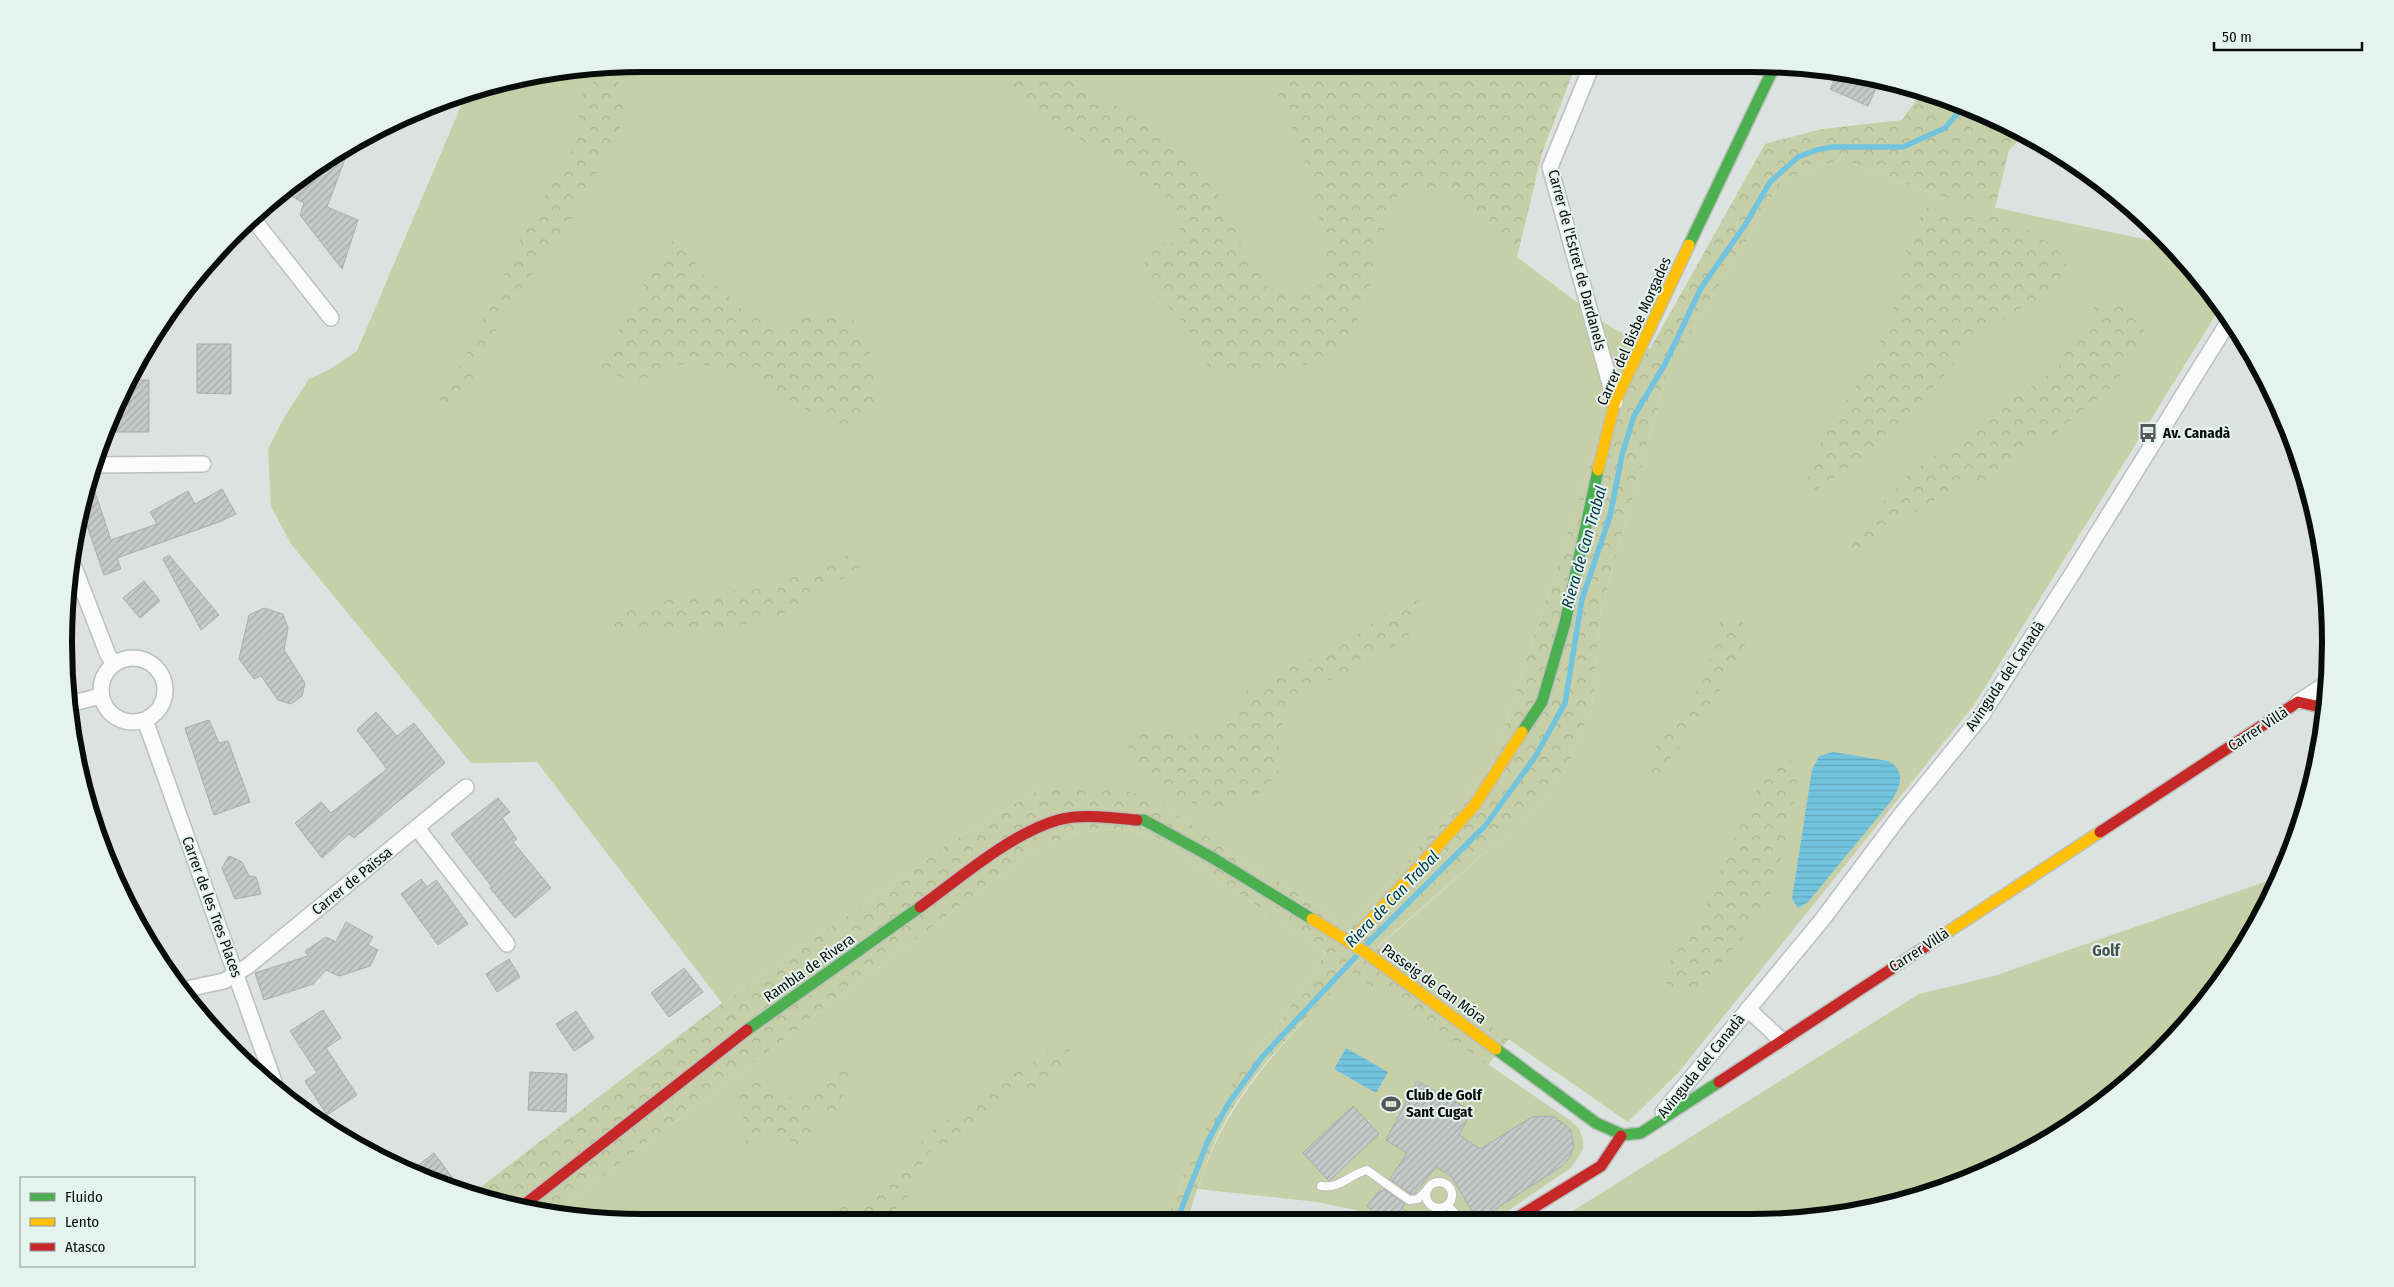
<svg xmlns="http://www.w3.org/2000/svg" width="2394" height="1287" font-family="'Fira Sans Condensed',sans-serif">
<style>
.grass{fill:#c7cfa8}
.forest{fill:url(#forest-crowns)}
.water{fill:url(#water-rules)}
.lines{fill:none;stroke-linecap:round;stroke-linejoin:round}
.stream{stroke:#72c4de;stroke-width:5.5}
.building{fill:url(#building-hatch);stroke:#a7adab}
.lane-casing{stroke:#bbc0bd;stroke-width:10}
.street-casing{stroke:#bbc0bd;stroke-width:18}
.fast-casing{stroke:#bbc0bd;stroke-width:14}
.slow-casing{stroke:#bbc0bd;stroke-width:14}
.jam-casing{stroke:#bbc0bd;stroke-width:14}
.lane{stroke:#fafbfa;stroke-width:8}
.street{stroke:#fafbfa;stroke-width:15}
.fast{stroke:#4caf50;stroke-width:11}
.slow{stroke:#ffc107;stroke-width:11}
.jam{stroke:#c62828;stroke-width:11}
.labels{text-anchor:middle;dominant-baseline:central;stroke-width:4;stroke-linejoin:round;paint-order:stroke}
.street-label{font-size:15px;fill:#080d0b;stroke:#e5f3ee}
.poi-label{font-size:15px;font-weight:bold;fill:#080d0b;stroke:#e5f3ee;text-anchor:start}
.water-label{font-size:16px;font-style:italic;fill:#003443;stroke:#e5f3ee}
.neighbourhood-label{font-size:16px;font-weight:bold;fill:#46524e;stroke:#e5f3ee}
.rim{fill:none;stroke:#080d0b;stroke-width:6}
</style>
<defs>
<pattern id="forest-crowns" width="20" height="18" patternUnits="userSpaceOnUse" patternTransform="scale(1.25)"><rect width="20" height="18" fill="#c7cfa8"/><path d="M2 6a3 3 0 1 1 6 0M12 15a3 3 0 1 1 6 0" fill="none" stroke="#a9b18f"/></pattern>
<pattern id="water-rules" width="6" height="5" patternUnits="userSpaceOnUse" patternTransform="scale(1.25)"><rect width="6" height="5" fill="#72c4de"/><path d="M0 2.5h6" fill="none" stroke="#61a7bd"/></pattern>
<pattern id="building-hatch" width="6" height="6" patternUnits="userSpaceOnUse" patternTransform="scale(1.25)"><rect width="6" height="6" fill="#c4cac9"/><path d="M-1 1l2-2M0 6l6-6M5 7l2-2" fill="none" stroke="#a7acab"/></pattern>
</defs>
<rect width="100%" height="100%" fill="#dce2df"/>
<!-- grass -->
<g class="grass">
<polygon points="643,64 1348,65 1517,257 1606,324 1631,338 1493,764 1351,925 1226,850 1155,798 1042,788 955,840 722,1003 537,762 471,763 291,544 271,506 268,449 285,416 309,379 330,369 357,351 467,92 531,75"/>
<polygon points="1842,159 1935,195 2168,244 2187,261 2220,308 1974,705 1678,1073 1628,1122 1377,948 1526,817 1563,774 1592,709 1601,610 1668,370 1783,179"/>
<polygon points="1115,829 1151,834 1326,953 1281,1021 1250,1056 1183,1175 1179,1195 1165,1220 606,1222 554,1213 1030,853 1074,833"/>
<polygon points="2279,877 2270,900 2186,1026 2073,1125 1972,1179 1826,1218 1560,1219 1919,994 1994,976"/>
<path d="M1351,971l220,150 8,8 4,10v10l-11,18 -76,52 -127,1 -10,-9 -42,-9 -119,-13c26,-90 91,-152 153,-218z"/>
</g>
<!-- forest -->
<g class="forest">
<path d="M1003,64h45l122,75 27,23 38,59 8,31 24,34 31,14 24,-17c7,-54 -13,-114 -33,-163 -7,-19 -18,-37 -26,-56l313,1 -34,88 -25,104 -70,-72 -14,6 -22,-10 -17,19 -23,71 -3,28 -17,33 -14,16 -32,17 -35,7 -60,-2 -13,-28 -19,-26 -29,-29 -5,-34 16,-10 21,-1 -3,-28 -22,-28 -132,-81 -16,-16z"/>
<polygon points="605,69 621,86 625,118 567,227 531,275 485,348 462,403 444,412 440,399 469,350 521,238 574,147 583,94"/>
<path d="M1922,92l85,32 18,11 -16,15 -14,58 -60,-13 -93,-36 -59,20 -115,191 -67,240 -9,99 -29,65 -37,43 -149,130 132,92 -21,26 -137,-93c-46,48 -97,95 -129,155 -16,30 -24,62 -35,93h-22l14,-25 4,-20 11,-25 28,-50 28,-44 31,-35 45,-68 -175,-119 -36,-5 -41,4 -44,20 -476,360 -61,-10 -23,-8 252,-192 233,-163 87,-52 52,-4 61,14 71,52 125,75 142,-161 138,-426 19,11 115,-205 57,-15 80,-9z"/>
<polygon points="1926,207 1950,213 2007,218 2056,247 2072,274 2051,298 2016,310 1973,343 1921,402 1854,464 1814,491 1804,469 1869,365 1888,327 1901,281 1907,242"/>
<polygon points="673,240 688,241 697,267 747,314 778,326 805,318 827,314 862,323 876,379 875,403 839,430 745,372 692,363 675,365 656,377 630,381 597,366 634,305 656,262"/>
<polygon points="2118,301 2141,317 2144,332 2115,384 2059,430 1996,474 1928,503 1894,527 1865,552 1842,554 1852,537 1907,476 2056,369 2096,305"/>
<polygon points="853,553 866,564 789,611 767,621 717,628 623,629 603,626 618,608 707,594 767,588"/>
<polygon points="1420,600 1411,633 1362,669 1318,684 1289,701 1279,734 1278,775 1254,798 1226,808 1183,802 1150,784 1125,757 1132,738 1155,730 1192,737 1225,721 1247,690 1289,666 1339,648 1392,609"/>
<polygon points="1722,615 1741,615 1745,638 1745,656 1657,778 1640,780 1651,753 1683,714 1704,679"/>
<polygon points="1789,755 1797,782 1789,828 1766,909 1712,975 1688,991 1668,987 1662,976 1706,905 1751,801 1769,767"/>
<polygon points="1070,1046 1068,1071 1046,1084 1018,1091 966,1133 929,1152 914,1175 910,1194 885,1220 812,1221 827,1211 875,1195 894,1179 929,1133 952,1116 975,1106 984,1093 1002,1077 1024,1070 1050,1051"/>
<path d="M854,1065l4,9 -14,15 -2,13 -11,13 -11,-1 -10,9 4,12 -15,11c-22,-14 -29,-10 -53,-3l-3,-26 -11,-19 16,-14 12,-4 35,20c17,-6 29,-14 38,-29z"/>
</g>
<!-- water -->
<g class="water">
<path d="M1833,752l55,9c18,10 13,23 4,39l-84,102 -10,6 -6,-9 20,-129 7,-14z"/>
<polygon points="1346,1048 1388,1072 1376,1093 1334,1069"/>
</g>
<g class="lines">
<!-- stream -->
<g class="stream">
<polyline points="1365,946 1485,826 1535,757 1565,703 1582,599 1610,516 1622,455 1634,416 1665,364 1701,288 1745,225 1770,182 1798,157 1816,150 1833,147 1903,147 1945,128 1963,107"/>
<polyline points="1177,1220 1207,1143 1228,1104 1263,1056 1359,953"/>
</g>
</g>
<!-- building -->
<g class="building">
<polygon points="1838,73 1850,75 1876,88 1868,106 1830,89"/>
<polygon points="351,143 327,207 358,220 342,269 300,215 304,203 289,195 294,181"/>
<polygon points="197,344 231,344 231,394 197,393"/>
<polygon points="130,380 149,380 149,432 109,432 109,420"/>
<polygon points="222,489 236,514 219,522 117,558 121,569 104,575 81,508 83,496 95,492 111,540 157,524 150,512 188,491 195,504"/>
<polygon points="169,555 219,615 201,630 163,559"/>
<polygon points="144,581 160,601 140,618 123,598"/>
<polygon points="264,608 283,614 288,628 284,650 305,683 302,696 291,704 278,700 261,676 254,679 239,659 249,615"/>
<polygon points="376,712 397,736 414,723 445,763 354,838 349,834 322,858 295,823 321,802 331,813 387,769 357,730"/>
<polygon points="209,720 219,743 228,741 250,802 214,815 185,728"/>
<polygon points="498,798 510,812 502,818 517,839 513,842 551,888 515,918 490,888 492,887 451,834"/>
<polygon points="229,856 242,862 249,876 256,877 261,894 235,899 222,868"/>
<polygon points="421,879 427,887 436,880 468,924 438,945 401,894"/>
<polygon points="346,922 373,937 368,945 378,950 370,966 339,976 326,970 313,984 264,1000 255,973 308,956 305,951 326,937 336,942"/>
<polygon points="509,959 520,977 497,992 486,974"/>
<polygon points="684,968 703,992 669,1017 651,993"/>
<polygon points="323,1010 341,1038 326,1048 357,1095 327,1115 305,1081 317,1073 290,1031"/>
<polygon points="576,1011 594,1038 574,1051 556,1024"/>
<polygon points="530,1072 567,1074 566,1112 528,1110"/>
<polygon points="1417,1081 1472,1111 1459,1135 1480,1149 1532,1117 1546,1116 1554,1117 1570,1129 1574,1146 1570,1157 1562,1166 1480,1219 1477,1219 1451,1176 1436,1167 1414,1194 1411,1194 1390,1179 1407,1153 1386,1140"/>
<polygon points="1353,1106 1379,1134 1329,1181 1303,1153"/>
<polygon points="434,1153 463,1192 409,1172"/>
<polygon points="1384,1189 1405,1204 1402,1208 1416,1220 1384,1220 1367,1206 1380,1190 1382,1192"/>
</g>
<g class="lines">
<!-- lane casing -->
<g class="lane-casing">
<g id="lane">
<circle cx="1439" cy="1195" r="13"/>
<path d="M1321,1186c20,3 27,-11 46,-16l42,30 9,-1 8,-8"/>
<polyline points="1448,1205 1459,1219"/>
</g>
</g>
<!-- street casing -->
<g class="street-casing">
<g id="street">
<polyline points="1592,65 1550,167 1615,402"/>
<polyline points="253,219 331,318"/>
<polyline points="93,465 203,464"/>
<polyline points="72,562 108,655 114,663"/>
<circle cx="133" cy="690" r="32"/>
<polyline points="2298,702 2329,682"/>
<polyline points="69,704 101,696"/>
<polyline points="145,720 278,1093"/>
<polyline points="417,828 507,944"/>
<polyline points="182,990 224,981 248,966 466,787"/>
<polyline points="1748,1009 1781,1040"/>
<polyline points="1663,1112 1822,920 1900,816 1982,715 2074,571 2229,321"/>
</g>
</g>
<!-- fast casing -->
<g class="fast-casing">
<g id="fast">
<polyline points="1689,245 1775,65"/>
<polyline points="1522,732 1542,702 1565,623 1598,470"/>
<polyline points="1137,820 1144,820 1213,858 1312,919"/>
<polyline points="747,1030 920,907"/>
<polyline points="1496,1049 1596,1123 1623,1135 1641,1133 1719,1082"/>
</g>
</g>
<!-- slow casing -->
<g class="slow-casing">
<g id="slow">
<polyline points="1598,470 1615,402 1689,245"/>
<polyline points="1312,919 1365,952 1496,1049"/>
<polyline points="1350,943 1474,806 1522,732"/>
<polyline points="1928,945 2100,832"/>
</g>
</g>
<!-- jam casing -->
<g class="jam-casing">
<g id="jam">
<polyline points="2100,832 2298,702 2325,708"/>
<path d="M920,907c40,-29 90,-73 138,-87 22,-7 56,-2 79,0"/>
<polyline points="1719,1082 1928,945"/>
<polyline points="520,1208 747,1030"/>
<polyline points="1515,1219 1601,1166 1621,1136"/>
</g>
</g>
<!-- lane -->
<use href="#lane" class="lane"/>
<!-- street -->
<use href="#street" class="street"/>
<!-- fast -->
<use href="#fast" class="fast"/>
<!-- slow -->
<use href="#slow" class="slow"/>
<!-- jam -->
<use href="#jam" class="jam"/>
</g>
<!-- icons -->
<defs>
<g id="bus-bare" transform="scale(1.5)"><path d="M-5-6H5V4H4V6H2V4H-2V6H-4V4H-5ZM-3.5-4V0h7V-4ZM-3.5 1.2v1.5H-2V1.2ZM2 1.2v1.5H3.5V1.2Z" fill="#525855" stroke="#e5f3ee" stroke-width="2.5" paint-order="stroke"/></g>
<g id="stadium-bare" transform="scale(1.5)"><path d="M0-5a6.5 5 0 1 0 0 10a6.5 5 0 1 0 0-10ZM-3.5-1.8h7v3.6h-7Z" fill="#525855" stroke="#e5f3ee" stroke-width="2.5" paint-order="stroke"/></g>
</defs>
<g fill-rule="evenodd">
<use href="#bus-bare" x="2148" y="433"/>
<use href="#stadium-bare" x="1391" y="1104"/>
</g>
<g class="labels">
<!-- street labels -->
<g class="street-label">
<text transform="translate(1577 260) rotate(75)">Carrer de l'Estret de Dardanels</text>
<text transform="translate(1634 331) rotate(-66)">Carrer del Bisbe Morgades</text>
<text transform="translate(2005 676) rotate(-56)">Avinguda del Canadà</text>
<text transform="translate(2258 729) rotate(-33)">Carrer Villà</text>
<text transform="translate(352 881) rotate(-39)">Carrer de Païssa</text>
<text transform="translate(212 907) rotate(70)">Carrer de les Tres Places</text>
<text transform="translate(1919 950) rotate(-33)">Carrer Villà</text>
<text transform="translate(809 968) rotate(-35)">Rambla de Rivera</text>
<text transform="translate(1434 984) rotate(36)">Passeig de Can Móra</text>
<text transform="translate(1701 1066) rotate(-51)">Avinguda del Canadà</text>
</g>
<!-- poi labels -->
<g class="poi-label">
<text x="2163" y="433">Av. Canadà</text>
<text x="1406" y="1095">Club de Golf<tspan x="1406" dy="17">Sant Cugat</tspan></text>
</g>
<!-- water labels -->
<g class="water-label">
<text transform="translate(1584 547) rotate(-74)">Riera de Can Trabal</text>
<text transform="translate(1392 899) rotate(-46)">Riera de Can Trabal</text>
</g>
<!-- neighbourhood labels -->
<g class="neighbourhood-label">
<text x="2106" y="950">Golf</text>
</g>
</g>
<!-- crop -->
<path d="M0 0H2394V1287H0ZM643 72H1751A571 571 0 0 1 2322 643V643A571 571 0 0 1 1751 1214H643A571 571 0 0 1 72 643V643A571 571 0 0 1 643 72Z" fill="#e5f3ee" fill-rule="evenodd"/>
<path class="rim" d="M643 72H1751A571 571 0 0 1 2322 643V643A571 571 0 0 1 1751 1214H643A571 571 0 0 1 72 643V643A571 571 0 0 1 643 72Z"/>
<!-- legend -->
<rect x="20" y="1177" width="175" height="90" fill="#e5f3ee" stroke="#8d9793"/>
<rect x="30" y="1193" width="25" height="8" fill="#4caf50" stroke="#8d9793"/>
<text x="65" y="1202" font-size="15" fill="#080d0b">Fluido</text>
<rect x="30" y="1218" width="25" height="8" fill="#ffc107" stroke="#8d9793"/>
<text x="65" y="1227" font-size="15" fill="#080d0b">Lento</text>
<rect x="30" y="1243" width="25" height="8" fill="#c62828" stroke="#8d9793"/>
<text x="65" y="1252" font-size="15" fill="#080d0b">Atasco</text>
<!-- scale -->
<path d="M2214 42v8h148v-8" fill="none" stroke="#080d0b" stroke-width="2.5"/>
<text x="2222" y="42" font-size="15" fill="#080d0b" stroke="#e5f3ee" stroke-width="4" paint-order="stroke">50 m</text>
</svg>
